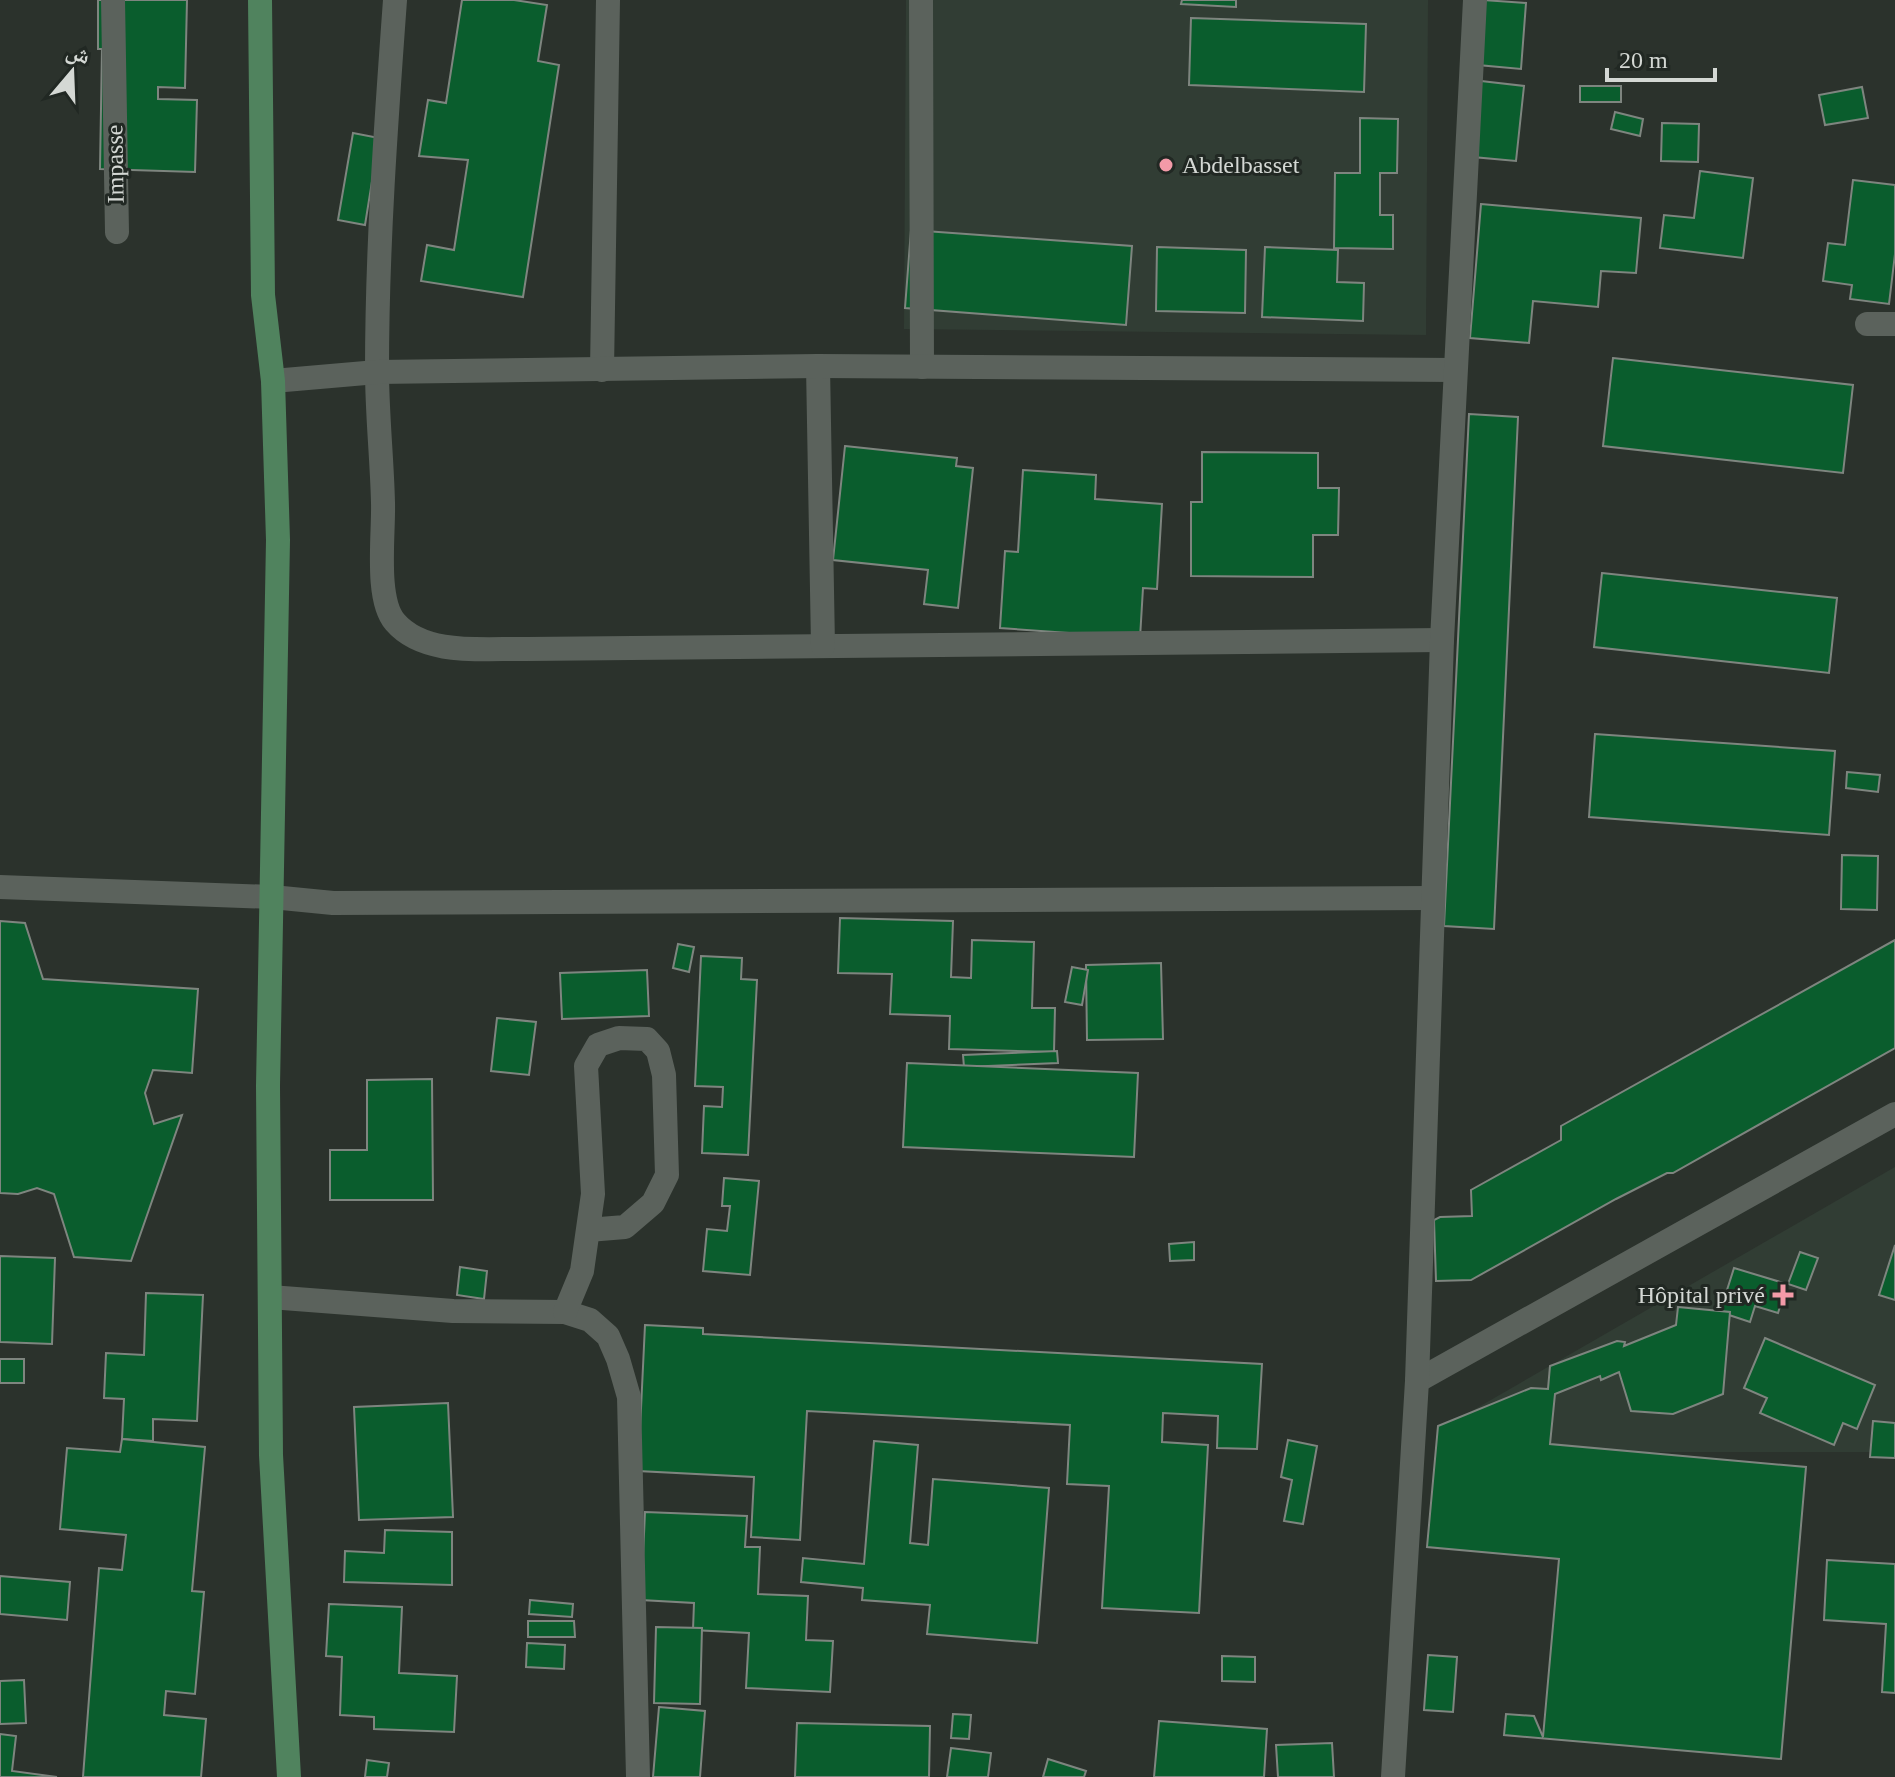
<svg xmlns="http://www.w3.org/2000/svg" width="1895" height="1777" font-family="'Times New Roman','Noto Naskh Arabic',serif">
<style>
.built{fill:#313d34}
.building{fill:#0a5d2d;stroke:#7e857f;stroke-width:2}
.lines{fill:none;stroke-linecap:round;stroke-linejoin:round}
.minor{stroke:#5b625c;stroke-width:24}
.major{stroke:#50835e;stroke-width:24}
.poi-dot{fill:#f39aa8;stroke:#212823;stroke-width:3}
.labels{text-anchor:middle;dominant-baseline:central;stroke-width:6;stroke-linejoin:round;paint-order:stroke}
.street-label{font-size:24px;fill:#d4d8d4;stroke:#212823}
.poi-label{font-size:24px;fill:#d4d8d4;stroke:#212823;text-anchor:start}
</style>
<rect width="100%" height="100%" fill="#2b322c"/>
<!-- built -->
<g class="built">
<polygon points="906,0 1428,0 1426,335 904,329"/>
<polygon points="1895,1167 1895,1452 1448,1452 1449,1424"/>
</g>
<!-- building -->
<g class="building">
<polygon points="98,0 187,0 185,88 158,87 158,99 197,100 195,172 100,169 102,49 98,49"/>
<polygon points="462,0 514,0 547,5 538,61 559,65 523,297 421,281 427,245 454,250 468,160 419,156 428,100 446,103"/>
<polygon points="1182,0 1236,0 1236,7 1181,4"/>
<polygon points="1483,0 1526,3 1521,69 1478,65"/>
<polygon points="1191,18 1366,24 1364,92 1189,85"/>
<polygon points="1481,81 1524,86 1516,161 1473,157"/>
<rect x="1580" y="86" width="41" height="16"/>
<polygon points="1862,87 1868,118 1825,125 1819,95"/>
<polygon points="1615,112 1643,119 1640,136 1611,129"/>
<polygon points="1360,118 1398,119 1397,173 1380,173 1380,215 1393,215 1393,249 1334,248 1335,173 1360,173"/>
<polygon points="1662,123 1699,124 1698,162 1661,161"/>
<polygon points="353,133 379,138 365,225 338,220"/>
<polygon points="1700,171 1753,178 1743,258 1660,248 1664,215 1694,218"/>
<polygon points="1853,180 1895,185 1895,254 1889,304 1850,299 1852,285 1823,281 1828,243 1845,245"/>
<polygon points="1481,204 1641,218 1636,273 1601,271 1598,307 1533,301 1529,343 1470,338"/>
<polygon points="911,230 1132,246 1126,325 905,308"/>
<polygon points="1157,247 1246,250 1245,313 1156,311"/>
<polygon points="1265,247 1338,250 1337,282 1364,283 1363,321 1262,317"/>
<polygon points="1613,358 1853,385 1843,473 1603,446"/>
<polygon points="1469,414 1518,417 1494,929 1444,926"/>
<polygon points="845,446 957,458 956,466 973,468 958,608 924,604 928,570 833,560"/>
<polygon points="1202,452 1318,453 1318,488 1339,488 1338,535 1313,535 1313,577 1191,576 1191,502 1202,502"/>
<polygon points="1023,470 1096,475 1095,499 1162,504 1157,589 1143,588 1140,638 1000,628 1005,551 1018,552"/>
<polygon points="1602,573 1837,598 1829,673 1594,647"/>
<polygon points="1595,734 1835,751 1829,835 1589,817"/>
<polygon points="1847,772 1880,775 1878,792 1846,788"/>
<polygon points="1842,855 1878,856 1877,910 1841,909"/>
<polygon points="840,918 953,921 951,977 971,978 972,940 1034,942 1032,1008 1055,1008 1054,1052 949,1049 950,1016 890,1014 892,974 838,973"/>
<polygon points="0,921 25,923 43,979 198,989 192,1073 153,1070 145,1093 154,1124 182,1115 131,1261 74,1257 54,1194 37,1188 18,1194 0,1193"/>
<polygon points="1895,940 1895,1048 1673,1173 1667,1173 1616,1199 1471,1280 1436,1281 1434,1220 1440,1217 1472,1216 1471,1190 1561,1140 1561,1126"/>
<polygon points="678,944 694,947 689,972 673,968"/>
<polygon points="701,956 742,958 741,979 757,980 748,1155 702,1153 704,1106 722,1107 723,1087 695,1086"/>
<polygon points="1161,963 1163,1039 1087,1040 1086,965"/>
<polygon points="1072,967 1088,970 1082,1005 1065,1002"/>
<polygon points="647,970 649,1016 562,1019 560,973"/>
<polygon points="497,1018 536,1022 529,1075 491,1071"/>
<polygon points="1057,1051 1058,1063 964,1067 963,1055"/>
<polygon points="907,1063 1138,1073 1134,1157 903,1147"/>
<polygon points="432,1079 433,1200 330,1200 330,1150 367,1150 367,1080"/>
<polygon points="724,1178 759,1181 750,1275 703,1271 707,1229 727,1231 730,1206 722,1206"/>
<polygon points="1194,1242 1194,1260 1170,1261 1169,1244"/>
<polygon points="1895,1245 1895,1300 1879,1295"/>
<polygon points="1800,1252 1818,1258 1806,1290 1788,1284"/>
<polygon points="0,1256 55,1258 52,1344 0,1342"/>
<polygon points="460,1267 487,1271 484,1299 457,1295"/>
<polygon points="1734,1268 1787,1284 1778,1313 1755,1306 1750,1322 1720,1312"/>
<polygon points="146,1293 203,1295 197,1421 153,1419 153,1441 122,1439 124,1399 104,1398 106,1353 144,1355"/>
<polygon points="1678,1307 1730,1312 1723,1394 1673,1414 1631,1411 1619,1372 1601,1380 1600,1376 1555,1394 1550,1444 1806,1467 1781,1759 1504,1735 1506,1714 1534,1716 1543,1737 1559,1559 1427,1547 1438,1426 1531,1388 1548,1389 1550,1366 1617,1341 1625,1342 1624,1346 1676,1325"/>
<polygon points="645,1325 703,1328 703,1334 1262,1364 1257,1449 1217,1448 1218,1416 1163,1413 1162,1442 1208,1445 1199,1613 1102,1608 1109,1486 1067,1484 1070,1425 807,1411 800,1540 751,1537 754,1477 638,1471"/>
<polygon points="1765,1338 1875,1385 1857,1429 1843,1423 1834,1445 1760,1413 1767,1398 1744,1388"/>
<rect x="0" y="1359" width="24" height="24"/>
<polygon points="448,1403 453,1517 359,1520 354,1407"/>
<polygon points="1873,1421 1895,1423 1895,1458 1870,1457"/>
<polygon points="122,1439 205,1447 192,1591 204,1592 195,1694 166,1691 164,1715 206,1719 201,1777 83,1777 99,1568 122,1570 126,1535 60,1529 67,1448 120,1452"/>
<polygon points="1288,1440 1317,1446 1303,1524 1284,1521 1292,1480 1281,1477"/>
<polygon points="874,1441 918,1445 910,1543 928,1545 933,1479 1049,1488 1037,1643 927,1634 930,1605 862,1600 863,1588 801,1582 803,1558 864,1564"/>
<polygon points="645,1512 747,1516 745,1547 760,1547 758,1594 808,1596 806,1640 833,1641 830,1692 746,1688 749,1633 693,1630 694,1603 641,1600"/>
<polygon points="385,1530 452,1532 452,1585 344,1582 345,1551 384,1553"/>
<polygon points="1827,1560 1895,1564 1895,1693 1882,1692 1886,1624 1824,1620"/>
<polygon points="0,1576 70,1582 67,1620 0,1614"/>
<polygon points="530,1600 573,1604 572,1617 529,1614"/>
<polygon points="329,1604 402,1607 399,1673 457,1676 454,1732 374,1729 374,1717 340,1715 342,1657 326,1656"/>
<polygon points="528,1621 574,1621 575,1637 528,1637"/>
<polygon points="656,1627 702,1628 700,1704 654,1703"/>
<polygon points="527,1643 565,1645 564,1669 526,1667"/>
<polygon points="1428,1655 1457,1657 1453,1712 1424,1710"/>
<polygon points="1222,1656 1255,1657 1255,1682 1222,1681"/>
<polygon points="24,1680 26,1723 0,1724 0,1681"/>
<polygon points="659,1707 705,1711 700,1777 653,1777"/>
<polygon points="953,1714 971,1715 969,1739 951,1738"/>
<polygon points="1159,1721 1267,1729 1264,1777 1154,1777"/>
<polygon points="797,1723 930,1726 929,1777 795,1777"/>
<polygon points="0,1734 16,1736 12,1771 57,1777 0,1777"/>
<polygon points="1332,1743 1334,1777 1278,1777 1276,1745"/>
<polygon points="951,1748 991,1753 988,1777 947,1777"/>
<polygon points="1048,1759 1086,1771 1084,1777 1043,1777"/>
<polygon points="367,1760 389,1763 387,1777 365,1777"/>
</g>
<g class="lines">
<!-- minor -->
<g class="minor">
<polyline points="113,0 117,232"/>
<path d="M395,0c-9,123 -18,247 -18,370 0,44 5,89 6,133 1,31 -8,96 12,119 30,35 91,26 132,27l915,-9"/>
<polyline points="921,0 922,367"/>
<polyline points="1867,324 1895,324"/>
<polyline points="818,366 823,646"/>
<polyline points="602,370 608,0"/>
<polyline points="273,381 377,372 818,366 1455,370"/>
<polyline points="0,887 272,897 333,903 1432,898"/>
<polyline points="270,1297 453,1311 565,1312 590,1320 608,1336 618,1359 629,1397 638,1777"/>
<polyline points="565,1312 582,1271 593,1194 586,1066 598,1045 619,1038 647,1039 658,1051 664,1075 667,1175 653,1203 625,1227 588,1230"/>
<polyline points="1417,1381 1895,1114"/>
<polyline points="1393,1777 1417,1381 1442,640 1475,0"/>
</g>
<!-- major -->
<polyline class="major" points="260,0 263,295 273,381 278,540 268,1086 271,1455 289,1777"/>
</g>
<!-- markers -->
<g class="poi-dot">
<circle cx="1166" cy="165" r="8"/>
<path d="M1779 1283h8v8h8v8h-8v8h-8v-8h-8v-8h8z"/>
</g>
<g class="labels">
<!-- street labels -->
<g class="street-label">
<text transform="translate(115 164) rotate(-91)">Impasse</text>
</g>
<!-- poi labels -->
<g class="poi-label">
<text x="1182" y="165">Abdelbasset</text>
<text x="1765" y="1295" text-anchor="end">Hôpital privé</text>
</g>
</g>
<!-- north arrow -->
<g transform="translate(72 72) rotate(19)" stroke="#212823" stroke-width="6" paint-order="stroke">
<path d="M0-6L14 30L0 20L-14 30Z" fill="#d4d8d4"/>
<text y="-12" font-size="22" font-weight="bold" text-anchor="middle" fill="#d4d8d4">ش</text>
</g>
<!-- scale -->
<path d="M1607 68v12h108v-12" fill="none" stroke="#d4d8d4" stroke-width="4"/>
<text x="1619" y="68" font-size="24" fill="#d4d8d4" stroke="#212823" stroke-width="6" paint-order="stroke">20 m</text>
</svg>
